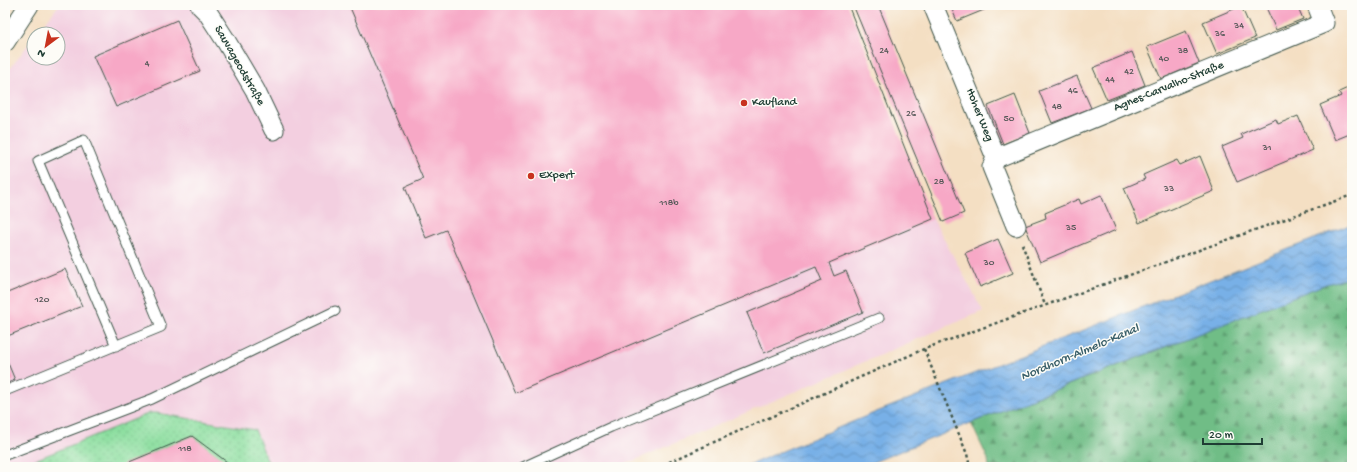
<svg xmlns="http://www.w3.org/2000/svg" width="1357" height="472" font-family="'Gochi Hand',sans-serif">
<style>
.built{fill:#f3cfe0}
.grass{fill:url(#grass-dots);stroke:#558e6a}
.forest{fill:url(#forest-firs);stroke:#487d5d}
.water{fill:url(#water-waves);stroke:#4c768e}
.building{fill:#f7a8c6}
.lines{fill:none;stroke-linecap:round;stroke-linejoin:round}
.lane-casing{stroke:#3f5549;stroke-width:11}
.street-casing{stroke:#3f5549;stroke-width:21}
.path{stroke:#3f5549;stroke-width:2.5;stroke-dasharray:3 3;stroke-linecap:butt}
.lane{stroke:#fff;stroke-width:9}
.street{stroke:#fff;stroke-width:19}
.poi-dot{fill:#c8321e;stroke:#fdfcf7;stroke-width:1.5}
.labels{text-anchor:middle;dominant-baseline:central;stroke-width:3;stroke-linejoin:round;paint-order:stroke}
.number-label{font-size:10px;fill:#555858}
.street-label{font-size:12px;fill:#1f3d34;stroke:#fdfcf7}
.poi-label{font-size:12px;fill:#1f3d34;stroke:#fdfcf7;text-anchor:start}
.water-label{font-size:13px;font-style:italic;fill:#3a606a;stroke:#fdfcf7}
</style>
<defs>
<pattern id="grass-dots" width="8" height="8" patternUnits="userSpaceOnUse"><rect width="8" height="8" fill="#8bde9f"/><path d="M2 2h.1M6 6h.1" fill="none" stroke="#78bf8a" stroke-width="1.8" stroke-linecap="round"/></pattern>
<pattern id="forest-firs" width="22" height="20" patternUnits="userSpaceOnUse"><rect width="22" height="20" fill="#70bd86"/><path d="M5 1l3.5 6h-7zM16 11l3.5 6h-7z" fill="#5b9b6e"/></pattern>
<pattern id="water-waves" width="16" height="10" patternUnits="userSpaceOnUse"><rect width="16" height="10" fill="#78b0e7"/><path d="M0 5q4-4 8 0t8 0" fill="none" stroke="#6290bc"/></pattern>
</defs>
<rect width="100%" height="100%" fill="#fdfcf7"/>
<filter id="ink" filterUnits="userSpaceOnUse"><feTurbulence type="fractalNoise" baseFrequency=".025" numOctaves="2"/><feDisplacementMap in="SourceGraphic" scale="8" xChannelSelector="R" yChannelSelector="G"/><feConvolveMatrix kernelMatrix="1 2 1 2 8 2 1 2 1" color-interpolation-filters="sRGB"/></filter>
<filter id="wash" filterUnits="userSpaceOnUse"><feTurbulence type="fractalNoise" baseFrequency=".012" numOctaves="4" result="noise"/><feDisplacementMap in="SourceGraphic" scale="16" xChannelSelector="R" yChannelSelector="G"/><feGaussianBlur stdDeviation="0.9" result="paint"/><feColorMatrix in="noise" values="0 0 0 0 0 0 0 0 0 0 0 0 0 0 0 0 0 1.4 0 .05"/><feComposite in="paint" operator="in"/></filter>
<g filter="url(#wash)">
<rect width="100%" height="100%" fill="#f4dfc3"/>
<!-- built -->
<polygon class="built" points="59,5 848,5 933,219 983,311 619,467 5,467 5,75 34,37 34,58 58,58 58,34 36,34"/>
<!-- grass -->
<polygon class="grass" points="150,413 157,413 255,430 270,467 226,467 226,462 192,436 123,465 122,467 24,467 25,464"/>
<!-- forest -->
<polygon class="forest" points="1352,277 1352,467 989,467 988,459 971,423 1326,284"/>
<!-- water -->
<polygon class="water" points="1352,224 1352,277 1326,284 1003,410 861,467 744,467 869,415"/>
<g id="blocks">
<!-- building -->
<g class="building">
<polygon points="349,5 848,5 933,219 829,263 834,276 846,271 863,312 764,353 747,313 822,281 816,267 515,393 446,230 426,238 405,187 423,179"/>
<polygon points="853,5 878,5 964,213 943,222"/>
<polygon points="950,5 996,5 957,21"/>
<polygon points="1265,5 1297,5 1303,19 1276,30"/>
<polygon points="1241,6 1255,38 1217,54 1203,22"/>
<polygon points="177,20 200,71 116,107 93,56"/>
<polygon points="1186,31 1199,63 1161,79 1147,47"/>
<polygon points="1132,52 1145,85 1107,100 1093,68"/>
<polygon points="1077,76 1091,108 1052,123 1039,91"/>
<polygon points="1352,86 1352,133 1335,140 1320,105 1341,96 1339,92"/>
<polygon points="1015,95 1030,133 1003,144 988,106"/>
<polygon points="1298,116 1313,150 1237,182 1222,147 1243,138 1241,134 1276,119 1278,124"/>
<polygon points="1200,156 1214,191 1139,223 1124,188 1145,179 1143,175 1177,160 1180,165"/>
<polygon points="1101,195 1116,230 1040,262 1025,226 1046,218 1045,213 1079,199 1081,204"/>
<polygon points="998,239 1013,273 980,287 965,253"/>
<polygon points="65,269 82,306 5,337 5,294"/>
<polygon points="5,356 15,380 5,384"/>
<polygon points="192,436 227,462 226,467 122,467 122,465"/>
</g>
</g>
</g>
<g filter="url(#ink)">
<use href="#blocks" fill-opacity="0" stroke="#3f5549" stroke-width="1"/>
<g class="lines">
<!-- lane casing -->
<g class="lane-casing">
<g id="lane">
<polyline points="5,391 161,327 84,140 38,161 116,346"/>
<polyline points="5,455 152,399 335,311"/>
<polyline points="523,467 611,427 879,318"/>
</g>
</g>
<!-- street casing -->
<g class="street-casing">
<g id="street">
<polyline points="200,5 208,13 226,41 255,90 274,130"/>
<polyline points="933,5 996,158 992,167 1016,226"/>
<polyline points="5,42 29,5"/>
<polyline points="996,158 1324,23 1317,5"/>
</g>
</g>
<!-- path -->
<g class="path">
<polyline points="1022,244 1045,305"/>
<polyline points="924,349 967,454 970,467"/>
<polyline points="658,467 924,349 1352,195"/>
</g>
<!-- lane -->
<use href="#lane" class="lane"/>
<!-- street -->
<use href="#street" class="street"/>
</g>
</g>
<!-- markers -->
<g class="poi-dot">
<circle cx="744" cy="103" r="4"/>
<circle cx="531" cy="176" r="4"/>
</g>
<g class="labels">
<!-- number labels -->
<g class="number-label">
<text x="1239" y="26">34</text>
<text x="1220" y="34">36</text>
<text x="884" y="51">24</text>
<text x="1183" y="51">38</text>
<text x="1164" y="59">40</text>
<text x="147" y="64">4</text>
<text x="1129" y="72">42</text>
<text x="1110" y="80">44</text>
<text x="1073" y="91">46</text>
<text x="1057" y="107">48</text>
<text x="911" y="114">26</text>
<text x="1009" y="119">50</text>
<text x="1267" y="148">31</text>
<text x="939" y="182">28</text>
<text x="1169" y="189">33</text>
<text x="669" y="203">118b</text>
<text x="1071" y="228">35</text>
<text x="989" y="263">30</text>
<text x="42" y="300">120</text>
<text x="185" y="449">118</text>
</g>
<!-- street labels -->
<g class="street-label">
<text transform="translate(239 66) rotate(60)">Sauvageodstraße</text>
<text transform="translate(1169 87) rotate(-22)">Agnes-Carvalho-Straße</text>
<text transform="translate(979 115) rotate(68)">Hoher Weg</text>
</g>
<!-- poi labels -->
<g class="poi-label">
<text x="752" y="103">Kaufland</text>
<text x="539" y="176">Expert</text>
</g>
<!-- water labels -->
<g class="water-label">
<text transform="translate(1080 353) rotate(-23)">Nordhorn-Almelo-Kanal</text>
</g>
</g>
<!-- margin -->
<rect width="1357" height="472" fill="none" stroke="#fdfcf7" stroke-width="20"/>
<!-- north arrow -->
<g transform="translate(46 46) rotate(212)"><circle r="19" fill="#fdfcf7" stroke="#a4b0a9"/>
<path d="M0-3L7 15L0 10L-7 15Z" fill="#c8321e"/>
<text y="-6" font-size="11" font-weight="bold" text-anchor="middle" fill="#1f3d34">N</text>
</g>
<!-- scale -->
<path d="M1203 438v6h59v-6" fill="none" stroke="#1f3d34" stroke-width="2"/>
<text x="1209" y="438" font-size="12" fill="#1f3d34" stroke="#fdfcf7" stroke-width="3" paint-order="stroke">20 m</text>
</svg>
